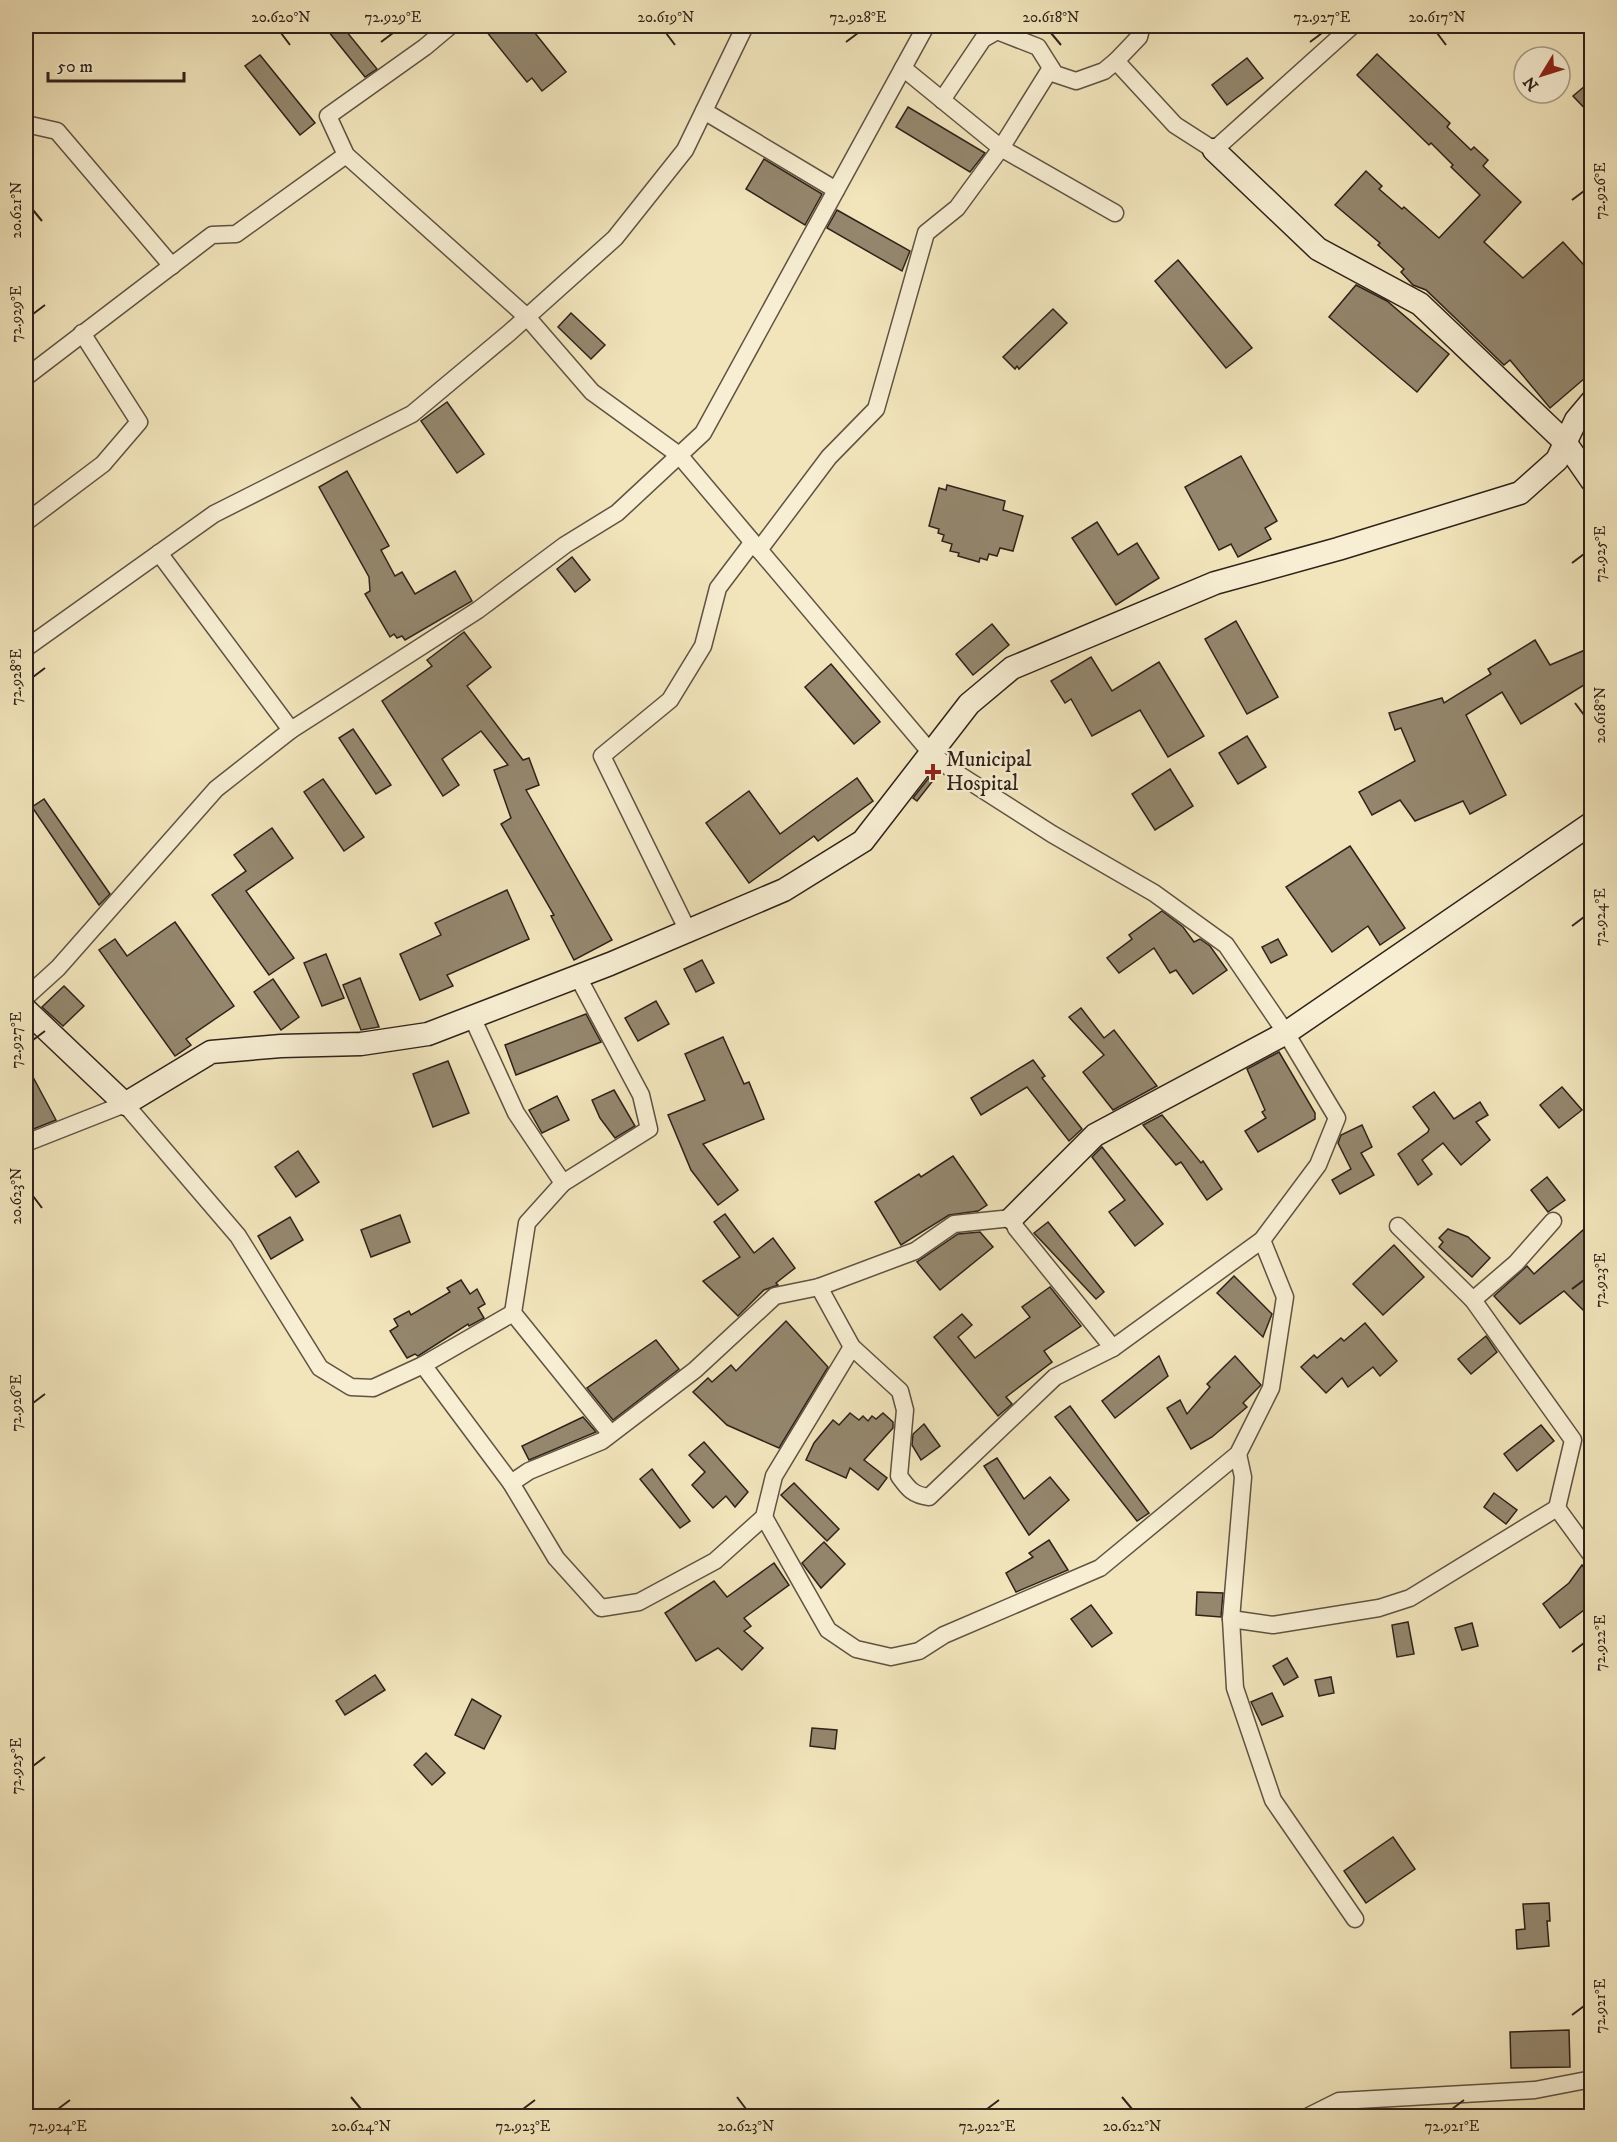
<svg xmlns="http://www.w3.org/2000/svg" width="1617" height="2142" font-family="'IM FELL DW Pica',serif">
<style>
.building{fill:#94876e;stroke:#2e221a;stroke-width:1.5}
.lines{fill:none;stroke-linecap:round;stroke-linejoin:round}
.street-casing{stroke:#5f5342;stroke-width:19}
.secondary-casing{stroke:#2e221a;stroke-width:25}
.street{stroke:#f7eed3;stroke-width:16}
.secondary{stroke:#f7eed3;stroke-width:22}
.ticks{fill:none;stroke:#2e221a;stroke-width:2}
.poi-dot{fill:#8f2418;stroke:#f7eed3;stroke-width:2}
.labels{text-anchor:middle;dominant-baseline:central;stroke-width:5;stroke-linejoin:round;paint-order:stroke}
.poi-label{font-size:21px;fill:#2e221a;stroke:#f7eed3;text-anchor:start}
.neatline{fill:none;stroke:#2e221a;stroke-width:2}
.ticks-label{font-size:15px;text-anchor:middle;fill:#2e221a}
</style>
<rect width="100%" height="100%" fill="#f2e5bc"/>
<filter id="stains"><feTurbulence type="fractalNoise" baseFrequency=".00333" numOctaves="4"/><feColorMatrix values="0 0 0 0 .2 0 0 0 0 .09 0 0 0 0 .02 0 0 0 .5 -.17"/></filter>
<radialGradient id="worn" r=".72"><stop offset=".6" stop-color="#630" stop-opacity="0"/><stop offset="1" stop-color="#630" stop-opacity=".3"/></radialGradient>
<!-- building -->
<g class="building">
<polygon points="324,26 342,26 377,69 365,77"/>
<polygon points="482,26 522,26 527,31 531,28 566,72 542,91 532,78 527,82"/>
<polygon points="1377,54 1450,123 1447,127 1471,150 1474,147 1488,160 1483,166 1521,202 1484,242 1523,278 1563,242 1592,274 1592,372 1550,408 1510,360 1504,365 1426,290 1413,285 1401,272 1404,269 1378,245 1380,243 1335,205 1366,171 1382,186 1379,189 1402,209 1404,207 1439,238 1480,195 1451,167 1453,165 1431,143 1429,145 1357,75"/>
<polygon points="260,55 315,123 300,135 245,66"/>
<polygon points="1247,58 1263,78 1227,105 1212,85"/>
<polygon points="1592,80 1592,116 1573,96"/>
<polygon points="908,107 985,153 970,172 896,127"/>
<polygon points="764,159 822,194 805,225 746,189"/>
<polygon points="837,210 910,251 902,271 827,228"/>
<polygon points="1178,260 1252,348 1226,368 1155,281"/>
<polygon points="1356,285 1387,301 1449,354 1417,392 1329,317"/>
<polygon points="1053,309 1067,323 1019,369 1017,366 1015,369 1003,357"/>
<polygon points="571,313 605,345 591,359 558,327"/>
<polygon points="447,402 484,454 457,473 421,421"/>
<polygon points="1241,456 1277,521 1265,528 1271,539 1238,557 1231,544 1219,550 1185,487"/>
<polygon points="347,471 389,546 381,550 395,576 402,572 415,594 455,571 472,601 405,640 402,636 397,638 394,634 390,637 365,594 370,591 369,577 319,487"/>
<polygon points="947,485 1005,501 1003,510 1023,516 1013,551 1000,548 997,556 989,554 987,560 980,558 979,562 958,556 959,553 950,551 952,544 942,541 944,535 938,533 939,529 929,526 939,488 946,490"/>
<polygon points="1097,522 1118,555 1137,543 1159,578 1116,605 1072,538"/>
<polygon points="572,557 590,580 575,592 557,569"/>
<polygon points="1236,621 1278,697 1247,714 1205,639"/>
<polygon points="992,624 1009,645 973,675 956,654"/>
<polygon points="464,632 491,667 467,686 523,760 529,758 539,785 526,790 612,940 574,960 551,916 554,915 501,824 511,818 494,770 508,765 481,731 442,759 459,785 443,796 382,701 432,666 427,660"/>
<polygon points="1535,640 1550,665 1592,647 1592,680 1521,724 1502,692 1466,715 1506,795 1470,814 1463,801 1415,821 1400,800 1372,815 1359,792 1415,761 1401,728 1395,730 1389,713 1442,698 1444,703 1491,674 1488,669"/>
<polygon points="1091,657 1112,691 1159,662 1204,736 1168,757 1140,710 1092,736 1071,699 1065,703 1051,681"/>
<polygon points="831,664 880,722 854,744 805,687"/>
<polygon points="353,729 391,785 376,794 339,738"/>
<polygon points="1247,736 1266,767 1238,784 1219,753"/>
<polygon points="1170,769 1193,806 1155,830 1132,794"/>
<polygon points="935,770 939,773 917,801 913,798"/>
<polygon points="857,778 873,801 818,841 814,836 749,883 706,823 749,791 780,834"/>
<polygon points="323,779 364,837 344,851 304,792"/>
<polygon points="44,799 110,894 99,905 32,807"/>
<polygon points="272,828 293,858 246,891 294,958 269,975 212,895 246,871 234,855"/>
<polygon points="1350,846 1405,928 1380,945 1368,926 1332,952 1286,887"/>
<polygon points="507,890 529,939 447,975 453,986 420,1000 400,954 441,935 435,923"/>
<polygon points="1162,911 1183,927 1194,942 1200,939 1210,946 1227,970 1193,994 1176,970 1170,973 1154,948 1119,973 1107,958 1132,939 1129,935"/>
<polygon points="175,922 234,1006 186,1039 191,1045 175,1056 99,950 115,939 127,956"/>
<polygon points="1278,939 1287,955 1271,963 1262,947"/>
<polygon points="326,954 344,998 322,1006 304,963"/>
<polygon points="702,960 714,983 696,992 684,969"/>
<polygon points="360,978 379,1027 361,1030 343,985"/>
<polygon points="273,979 299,1017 281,1030 254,992"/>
<polygon points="64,986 84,1006 63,1026 42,1007"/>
<polygon points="656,1001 669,1024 638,1041 625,1018"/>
<polygon points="1081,1008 1104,1038 1114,1030 1157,1086 1113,1110 1083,1072 1104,1055 1069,1017"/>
<polygon points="586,1014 601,1042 516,1075 505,1045"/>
<polygon points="723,1037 744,1084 749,1082 764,1119 703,1144 738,1190 718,1205 691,1170 668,1115 705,1100 685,1054"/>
<polygon points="1279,1052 1315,1113 1315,1119 1258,1152 1245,1131 1266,1118 1262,1112 1265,1110 1247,1069"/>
<polygon points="1033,1060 1045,1076 1042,1078 1082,1129 1069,1141 1027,1087 981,1115 971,1098"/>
<polygon points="448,1061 469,1113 433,1127 413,1074"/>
<polygon points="26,1064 56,1120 26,1132"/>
<polygon points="1562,1087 1582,1110 1559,1128 1540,1105"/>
<polygon points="614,1090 635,1126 615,1138 600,1118 592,1100"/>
<polygon points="1434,1092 1454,1119 1480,1102 1488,1115 1476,1122 1490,1140 1461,1165 1443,1143 1422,1160 1432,1174 1418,1185 1398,1154 1428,1132 1429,1129 1413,1107"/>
<polygon points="557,1096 569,1120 542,1133 529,1110"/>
<polygon points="1162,1115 1201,1163 1203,1161 1222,1189 1207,1200 1181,1162 1176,1165 1143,1125"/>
<polygon points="1362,1125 1372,1147 1361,1153 1374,1175 1340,1194 1332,1180 1351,1169 1338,1143 1341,1135"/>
<polygon points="1102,1147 1163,1224 1135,1246 1109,1212 1125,1200 1092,1157"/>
<polygon points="298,1151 319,1182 296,1197 275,1167"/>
<polygon points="953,1156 987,1205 978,1211 949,1215 901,1245 875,1202 919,1174 921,1177"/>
<polygon points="1547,1177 1565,1200 1548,1212 1531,1190"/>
<polygon points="725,1214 754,1253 773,1238 795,1268 776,1283 778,1285 764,1290 738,1316 703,1281 740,1257 714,1222"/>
<polygon points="400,1215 410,1242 371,1257 361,1230"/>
<polygon points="290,1217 303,1240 271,1259 258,1236"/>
<polygon points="1048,1222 1104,1292 1096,1299 1034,1233"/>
<polygon points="1592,1222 1592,1319 1564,1291 1520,1324 1494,1296 1527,1266 1534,1274"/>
<polygon points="1448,1229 1468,1237 1490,1258 1472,1277 1439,1247 1443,1242 1439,1238"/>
<polygon points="980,1232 993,1247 940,1290 917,1262 958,1234"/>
<polygon points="1394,1245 1424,1277 1383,1315 1353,1284"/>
<polygon points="1234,1276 1272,1314 1263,1337 1217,1293"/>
<polygon points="461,1280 470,1294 477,1289 485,1304 478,1308 484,1318 469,1326 468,1324 418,1356 415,1354 407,1358 390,1331 398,1326 394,1319 409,1311 411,1315 450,1292 447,1288"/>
<polygon points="1050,1287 1081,1326 1044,1351 1052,1362 1006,1397 1012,1404 998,1416 934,1337 962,1314 972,1325 958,1337 975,1358 1030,1317 1022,1307"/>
<polygon points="786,1321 828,1367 779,1448 727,1425 693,1392 708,1378 712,1382 731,1365 736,1371"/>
<polygon points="1365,1323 1397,1361 1380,1376 1373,1367 1348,1387 1342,1378 1326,1393 1301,1367 1314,1355 1317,1358 1341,1338 1344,1341"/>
<polygon points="1486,1336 1497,1352 1471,1374 1458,1359"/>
<polygon points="656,1340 679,1369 613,1420 587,1388"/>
<polygon points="1159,1356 1168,1376 1115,1418 1102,1401"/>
<polygon points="1235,1356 1261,1385 1243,1403 1247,1407 1212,1437 1191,1449 1167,1408 1180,1400 1187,1414 1210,1387 1207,1384"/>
<polygon points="1070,1406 1149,1513 1137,1521 1055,1417"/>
<polygon points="850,1413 859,1420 863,1416 868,1421 872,1416 876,1419 883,1413 893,1422 893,1428 864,1460 887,1478 878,1490 850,1468 846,1478 806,1460 814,1443 833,1420 839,1425"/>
<polygon points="583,1417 596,1432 529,1460 522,1446"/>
<polygon points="924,1424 940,1446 921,1460 912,1445 913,1434"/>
<polygon points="1541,1425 1554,1441 1517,1471 1504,1454"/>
<polygon points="704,1442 748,1492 735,1507 726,1496 713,1508 692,1485 705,1472 689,1455"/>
<polygon points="997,1458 1024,1499 1050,1477 1069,1500 1029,1535 984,1466"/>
<polygon points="652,1469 690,1521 680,1528 640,1479"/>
<polygon points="794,1483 839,1529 827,1541 781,1495"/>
<polygon points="1494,1493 1517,1510 1506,1524 1484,1507"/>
<polygon points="1049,1540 1068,1570 1016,1592 1006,1573 1033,1557 1029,1553"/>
<polygon points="824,1542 845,1564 821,1588 802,1563"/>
<polygon points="774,1563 789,1585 744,1618 751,1626 744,1631 763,1648 742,1670 718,1648 696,1661 665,1613 714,1581 727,1597"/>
<polygon points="1582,1565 1592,1578 1592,1604 1560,1628 1543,1604 1569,1583"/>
<polygon points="1197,1592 1223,1593 1221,1617 1196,1615"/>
<polygon points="1091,1605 1112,1633 1092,1647 1071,1619"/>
<polygon points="1408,1622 1414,1654 1397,1657 1392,1625"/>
<polygon points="1472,1623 1478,1646 1462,1650 1455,1628"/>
<polygon points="1287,1658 1298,1677 1284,1685 1273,1666"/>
<polygon points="375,1675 385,1690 345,1715 336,1701"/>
<polygon points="1331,1677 1334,1693 1319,1696 1315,1680"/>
<polygon points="1272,1693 1283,1716 1262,1725 1251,1702"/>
<polygon points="472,1699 501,1716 484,1749 455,1735"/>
<polygon points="812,1728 837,1730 835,1749 810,1746"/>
<polygon points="426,1753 445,1773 432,1785 414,1765"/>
<polygon points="1393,1837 1415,1869 1366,1903 1344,1871"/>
<polygon points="1549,1903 1550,1921 1547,1921 1549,1946 1517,1949 1516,1930 1525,1929 1523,1904"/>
<polygon points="1569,2030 1570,2067 1511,2068 1510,2032"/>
</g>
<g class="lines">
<!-- street casing -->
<g class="street-casing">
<g id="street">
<polyline points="450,26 425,47 328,116 346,155 527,317 592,392 679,455 931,753 955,772 1052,834 1154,893 1226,945 1286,1033 1337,1118 1318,1165 1262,1240 1113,1348 1016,1228 1012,1218 954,1224 915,1251 819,1287 775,1296 695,1370 602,1441 529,1471 511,1483"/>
<polyline points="1116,61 1175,125 1214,150 1352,26"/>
<polyline points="903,68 1001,148 1115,213"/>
<polyline points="942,100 983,39 997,31 1038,47 1055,74 1076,81 1104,71 1116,61 1139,37 1142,26"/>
<polyline points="704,111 836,190"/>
<polyline points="26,124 57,131 172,266"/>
<polyline points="26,377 212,235 236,234 346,155"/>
<polyline points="26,522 103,464 139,422 82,333"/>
<polyline points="759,550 829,457 876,409 926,233 957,208 1001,148 1051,68"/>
<polyline points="159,553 291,730"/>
<polyline points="26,648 214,514 412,414 509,333 615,238 685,150 745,26"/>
<polyline points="688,931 602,756 670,700 703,646 718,588 752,543"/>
<polyline points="578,977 641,1095 649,1129 563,1183 527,1223 513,1313 610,1433"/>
<polyline points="26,997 58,968 216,789 291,730 478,610 565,545 617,513 703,433 926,26"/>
<polyline points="472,1017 516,1113 563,1183"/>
<polyline points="26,1143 125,1104 238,1236 320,1368 351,1387 373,1388 423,1365 513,1313"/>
<path d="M819,1287l33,60 48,44 5,19 -6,66c9,12 13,19 30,21l126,-120 58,-29"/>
<polyline points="1473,1300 1516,1263 1553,1221"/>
<polyline points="423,1365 511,1483 556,1558 601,1608 639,1602 715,1561 764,1517 774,1476 852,1347"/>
<polyline points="1238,1454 1243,1477 1231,1619 1235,1688 1273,1800 1355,1919"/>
<polyline points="1557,1508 1592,1556"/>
<polyline points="764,1517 828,1630 856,1649 891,1657 919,1651 944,1635 1100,1568 1238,1454 1271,1388 1285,1297 1262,1240"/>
<polyline points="1231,1619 1273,1625 1379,1608 1410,1598 1557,1508 1573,1440 1473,1300 1398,1226"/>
<polyline points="1309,2116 1339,2101 1535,2090 1592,2079"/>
</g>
</g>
<!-- secondary casing -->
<g class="secondary-casing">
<g id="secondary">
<polyline points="1214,150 1318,249 1420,304 1565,442 1592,481"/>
<polyline points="26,1010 125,1104 211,1052 281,1046 361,1044 428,1034 610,964 784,890 863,841 969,704 1012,668 1215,583 1338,549 1520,493 1557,460 1576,420 1592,401"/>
<polyline points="1012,1218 1095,1135 1286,1033 1592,823"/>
</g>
</g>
<!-- street -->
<use href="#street" class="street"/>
<!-- secondary -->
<use href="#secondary" class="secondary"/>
</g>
<!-- ticks -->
<path class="ticks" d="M281,33l9,12M666,33l9,12M1051,33l10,12M1437,33l9,12M381,42l12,-9M846,42l12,-9M1310,42l12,-9M1572,200l12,-9M33,210l9,11M33,314l12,-9M1572,563l12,-9M33,677l12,-9M1575,703l9,12M1572,926l12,-9M33,1040l12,-9M33,1196l9,12M1572,1289l12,-9M33,1403l12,-9M1572,1652l12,-9M33,1766l12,-9M1572,2015l12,-9M351,2097l10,12M737,2097l9,12M1122,2097l10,12M58,2109l12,-9M523,2109l12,-9M987,2109l12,-9M1452,2109l12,-9"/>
<!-- markers -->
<path class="poi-dot" d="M930 763h6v6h6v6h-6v6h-6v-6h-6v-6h6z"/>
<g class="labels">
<!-- poi labels -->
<g class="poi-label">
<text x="946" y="760">Municipal<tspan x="946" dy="24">Hospital</tspan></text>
</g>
</g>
<!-- margin -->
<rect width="1617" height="2142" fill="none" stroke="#f2e5bc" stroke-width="66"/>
<!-- north arrow -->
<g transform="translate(1542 75) rotate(232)"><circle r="28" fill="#f7eed3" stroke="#a79c89" stroke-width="1.5"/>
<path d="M0-4.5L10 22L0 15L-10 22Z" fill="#8f2418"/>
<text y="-9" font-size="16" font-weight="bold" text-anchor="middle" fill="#2e221a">N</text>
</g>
<!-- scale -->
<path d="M48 72v9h136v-9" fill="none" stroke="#2e221a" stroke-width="3"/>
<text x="57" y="72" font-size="18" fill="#2e221a" stroke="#f7eed3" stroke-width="4.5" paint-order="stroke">50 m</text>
<rect x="33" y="33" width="1551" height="2076" class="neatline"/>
<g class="ticks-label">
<text x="281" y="22">20.620°N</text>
<text x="393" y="22">72.929°E</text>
<text x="666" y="22">20.619°N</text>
<text x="858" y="22">72.928°E</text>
<text x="1051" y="22">20.618°N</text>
<text x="1322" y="22">72.927°E</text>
<text x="1437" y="22">20.617°N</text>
<text transform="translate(1600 191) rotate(-90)" y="5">72.926°E</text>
<text transform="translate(16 210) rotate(-90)" y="5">20.621°N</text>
<text transform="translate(16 314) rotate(-90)" y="5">72.929°E</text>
<text transform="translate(1600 554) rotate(-90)" y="5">72.925°E</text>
<text transform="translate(16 677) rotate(-90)" y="5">72.928°E</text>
<text transform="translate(1600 715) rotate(-90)" y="5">20.618°N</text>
<text transform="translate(1600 917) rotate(-90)" y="5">72.924°E</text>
<text transform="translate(16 1040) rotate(-90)" y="5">72.927°E</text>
<text transform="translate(16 1196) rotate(-90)" y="5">20.623°N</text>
<text transform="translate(1600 1280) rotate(-90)" y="5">72.923°E</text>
<text transform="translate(16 1403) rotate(-90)" y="5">72.926°E</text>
<text transform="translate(1600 1643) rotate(-90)" y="5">72.922°E</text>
<text transform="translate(16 1766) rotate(-90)" y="5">72.925°E</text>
<text transform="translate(1600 2006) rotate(-90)" y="5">72.921°E</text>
<text x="58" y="2131">72.924°E</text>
<text x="361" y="2131">20.624°N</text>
<text x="523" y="2131">72.923°E</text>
<text x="746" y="2131">20.623°N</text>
<text x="987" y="2131">72.922°E</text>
<text x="1132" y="2131">20.622°N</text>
<text x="1452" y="2131">72.921°E</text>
</g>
<rect width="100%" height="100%" filter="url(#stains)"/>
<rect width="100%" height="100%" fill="url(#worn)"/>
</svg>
